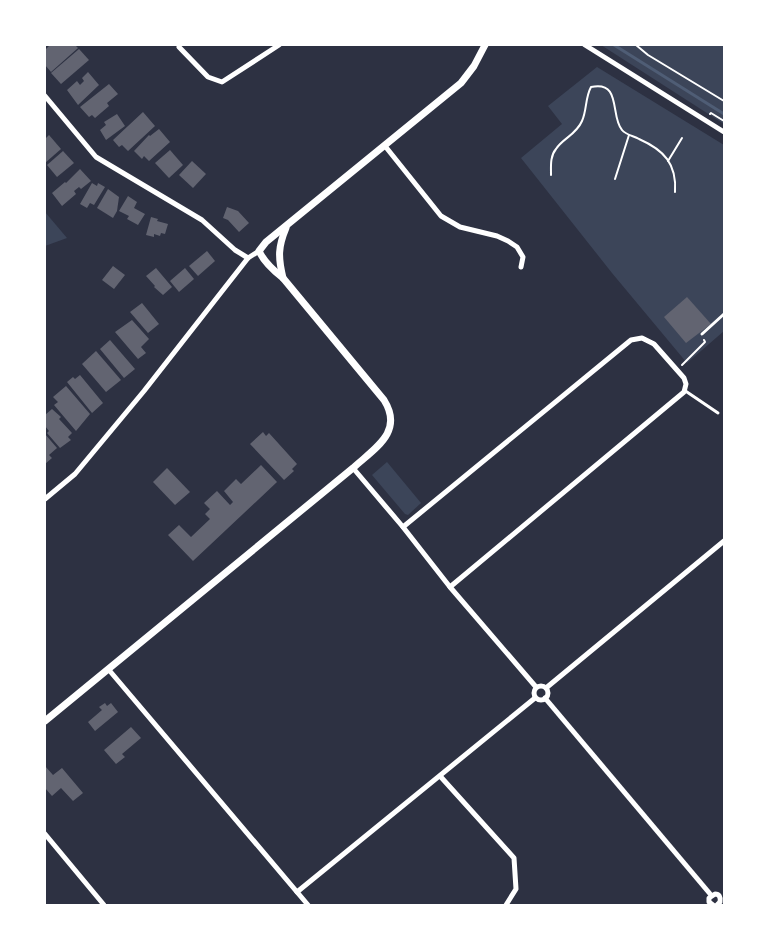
<svg xmlns="http://www.w3.org/2000/svg" width="769" height="950" font-family="'Open Sans',sans-serif">
<style>
.green{fill:#3c4559}
.lines{fill:none;stroke-linecap:round;stroke-linejoin:round}
.stream{stroke:#4f5d75;stroke-width:3}
.building{fill:#626471}
.path{stroke:#fff;stroke-width:2}
.service{stroke:#fff;stroke-width:3}
.minor{stroke:#fff;stroke-width:5}
.tertiary{stroke:#fff;stroke-width:7}
</style>
<rect width="100%" height="100%" fill="#2d3142"/>
<!-- green -->
<g class="green">
<polygon points="601,45 724,45 724,124"/>
<polygon points="597,67 724,145 724,331 687,363 612,273 521,158 562,124 548,106"/>
<polygon points="45,212 67,238 45,246"/>
<polygon points="387,462 421,503 408,515 405,514 372,475"/>
</g>
<g class="lines">
<!-- stream -->
<polyline class="stream" points="614,45 724,114"/>
</g>
<!-- building -->
<g class="building">
<polygon points="50,45 75,45 78,48 51,72 45,65 45,50"/>
<polygon points="79,49 89,60 61,84 51,73"/>
<polygon points="88,72 99,85 78,105 67,90 77,81 80,85 84,81 82,78"/>
<polygon points="109,84 118,94 107,103 109,106 95,118 92,115 89,117 80,107"/>
<polygon points="143,112 155,126 128,151 122,145 119,147 113,140"/>
<polygon points="117,114 125,126 106,140 100,130 106,125 104,122"/>
<polygon points="159,129 170,142 149,161 144,156 142,159 134,151 149,135 150,136"/>
<polygon points="49,135 61,149 45,163 45,139"/>
<polygon points="170,150 183,165 169,178 155,163"/>
<polygon points="63,151 74,163 57,177 47,165"/>
<polygon points="192,161 206,174 193,188 179,175"/>
<polygon points="80,169 91,181 81,189 79,187 74,191 76,194 62,206 52,193 65,182 66,183"/>
<polygon points="92,183 97,186 98,183 105,187 94,205 90,203 87,208 80,204"/>
<polygon points="108,189 119,197 117,211 113,218 97,208"/>
<polygon points="128,196 137,202 134,208 145,214 138,225 127,219 129,216 119,211"/>
<polygon points="227,207 238,211 249,223 239,232 228,220 223,218"/>
<polygon points="151,217 158,219 157,221 168,224 165,234 161,233 160,236 154,234 154,237 146,235"/>
<polygon points="207,251 215,261 198,276 189,266"/>
<polygon points="113,266 125,275 114,289 102,280"/>
<polygon points="156,268 172,287 163,295 154,287 155,286 146,276"/>
<polygon points="185,268 194,279 179,292 170,281"/>
<polygon points="687,297 711,324 686,343 664,317"/>
<polygon points="142,303 159,324 148,333 130,312"/>
<polygon points="132,320 149,339 141,347 146,353 138,359 115,332"/>
<polygon points="110,340 135,369 124,378 100,349"/>
<polygon points="96,351 121,380 106,392 82,364"/>
<polygon points="80,375 103,403 92,413 67,382 73,377 75,379"/>
<polygon points="66,386 90,414 76,431 54,405 58,402 53,397"/>
<polygon points="52,409 61,417 59,419 72,433 68,437 71,440 60,448 47,433 49,431 45,426 45,415"/>
<polygon points="263,432 266,436 269,433 297,464 292,469 294,471 284,480 250,444"/>
<polygon points="45,434 57,448 49,455 52,458 45,464"/>
<polygon points="261,465 277,482 193,561 168,535 179,525 191,537 210,519 205,514 210,509 204,503 217,491 230,505 233,502 224,491 236,479 241,484"/>
<polygon points="167,468 190,492 175,505 153,482"/>
<polygon points="105,703 107,706 111,703 118,712 95,731 88,722 102,710 99,707"/>
<polygon points="131,727 141,738 122,754 125,757 116,764 104,750"/>
<polygon points="45,766 53,775 62,768 83,793 73,801 61,788 52,796 45,788"/>
</g>
<g class="lines">
<!-- path -->
<g class="path">
<polyline points="636,45 648,55 724,101"/>
<polyline points="710,114 711,113 724,121"/>
<polyline points="668,161 682,138"/>
<path d="M551,175c0,-9 -1,-19 5,-26 7,-11 20,-14 26,-28 5,-11 3,-23 9,-34 31,-7 19,30 31,43 4,5 12,6 17,9 25,11 38,25 36,53"/>
<polyline points="615,179 629,135"/>
<polyline points="682,365 705,342 704,340"/>
</g>
<!-- service -->
<g class="service">
<polyline points="702,334 724,314"/>
<polyline points="684,390 718,413"/>
</g>
<!-- minor -->
<g class="minor">
<polyline points="585,45 724,132"/>
<polyline points="179,47 208,77 222,82 279,45"/>
<polyline points="45,96 96,157 202,220 235,250 248,258"/>
<polyline points="385,146 441,216 460,227 497,236 508,241 517,247 523,257 521,267"/>
<polyline points="353,468 403,527 450,587 536,687"/>
<polyline points="45,499 75,474 144,391 248,258 259,251"/>
<polyline points="403,527 631,340 642,338 654,344 684,378 686,384 684,392 450,587"/>
<polyline points="109,670 308,905"/>
<circle cx="541" cy="693" r="7"/>
<polyline points="546,688 724,541"/>
<polyline points="545,698 711,895"/>
<polyline points="440,776 514,858 516,889 506,905"/>
<polyline points="45,834 104,905"/>
<polyline points="297,892 535,698"/>
<path d="M713,905l-4,-3v-4l6,-4c4,0 6,3 5,8l-3,3"/>
</g>
<!-- tertiary -->
<g class="tertiary">
<path d="M283,278c-5,-21 -5,-31 3,-50"/>
<path d="M45,721l308,-253c22,-20 51,-36 31,-68l-101,-122c-9,-7 -19,-16 -24,-27l7,-9 195,-159 13,-17 11,-21"/>
</g>
</g>
<!-- border -->
<rect width="769" height="950" fill="none" stroke="#ffffff" stroke-width="92"/>
</svg>
